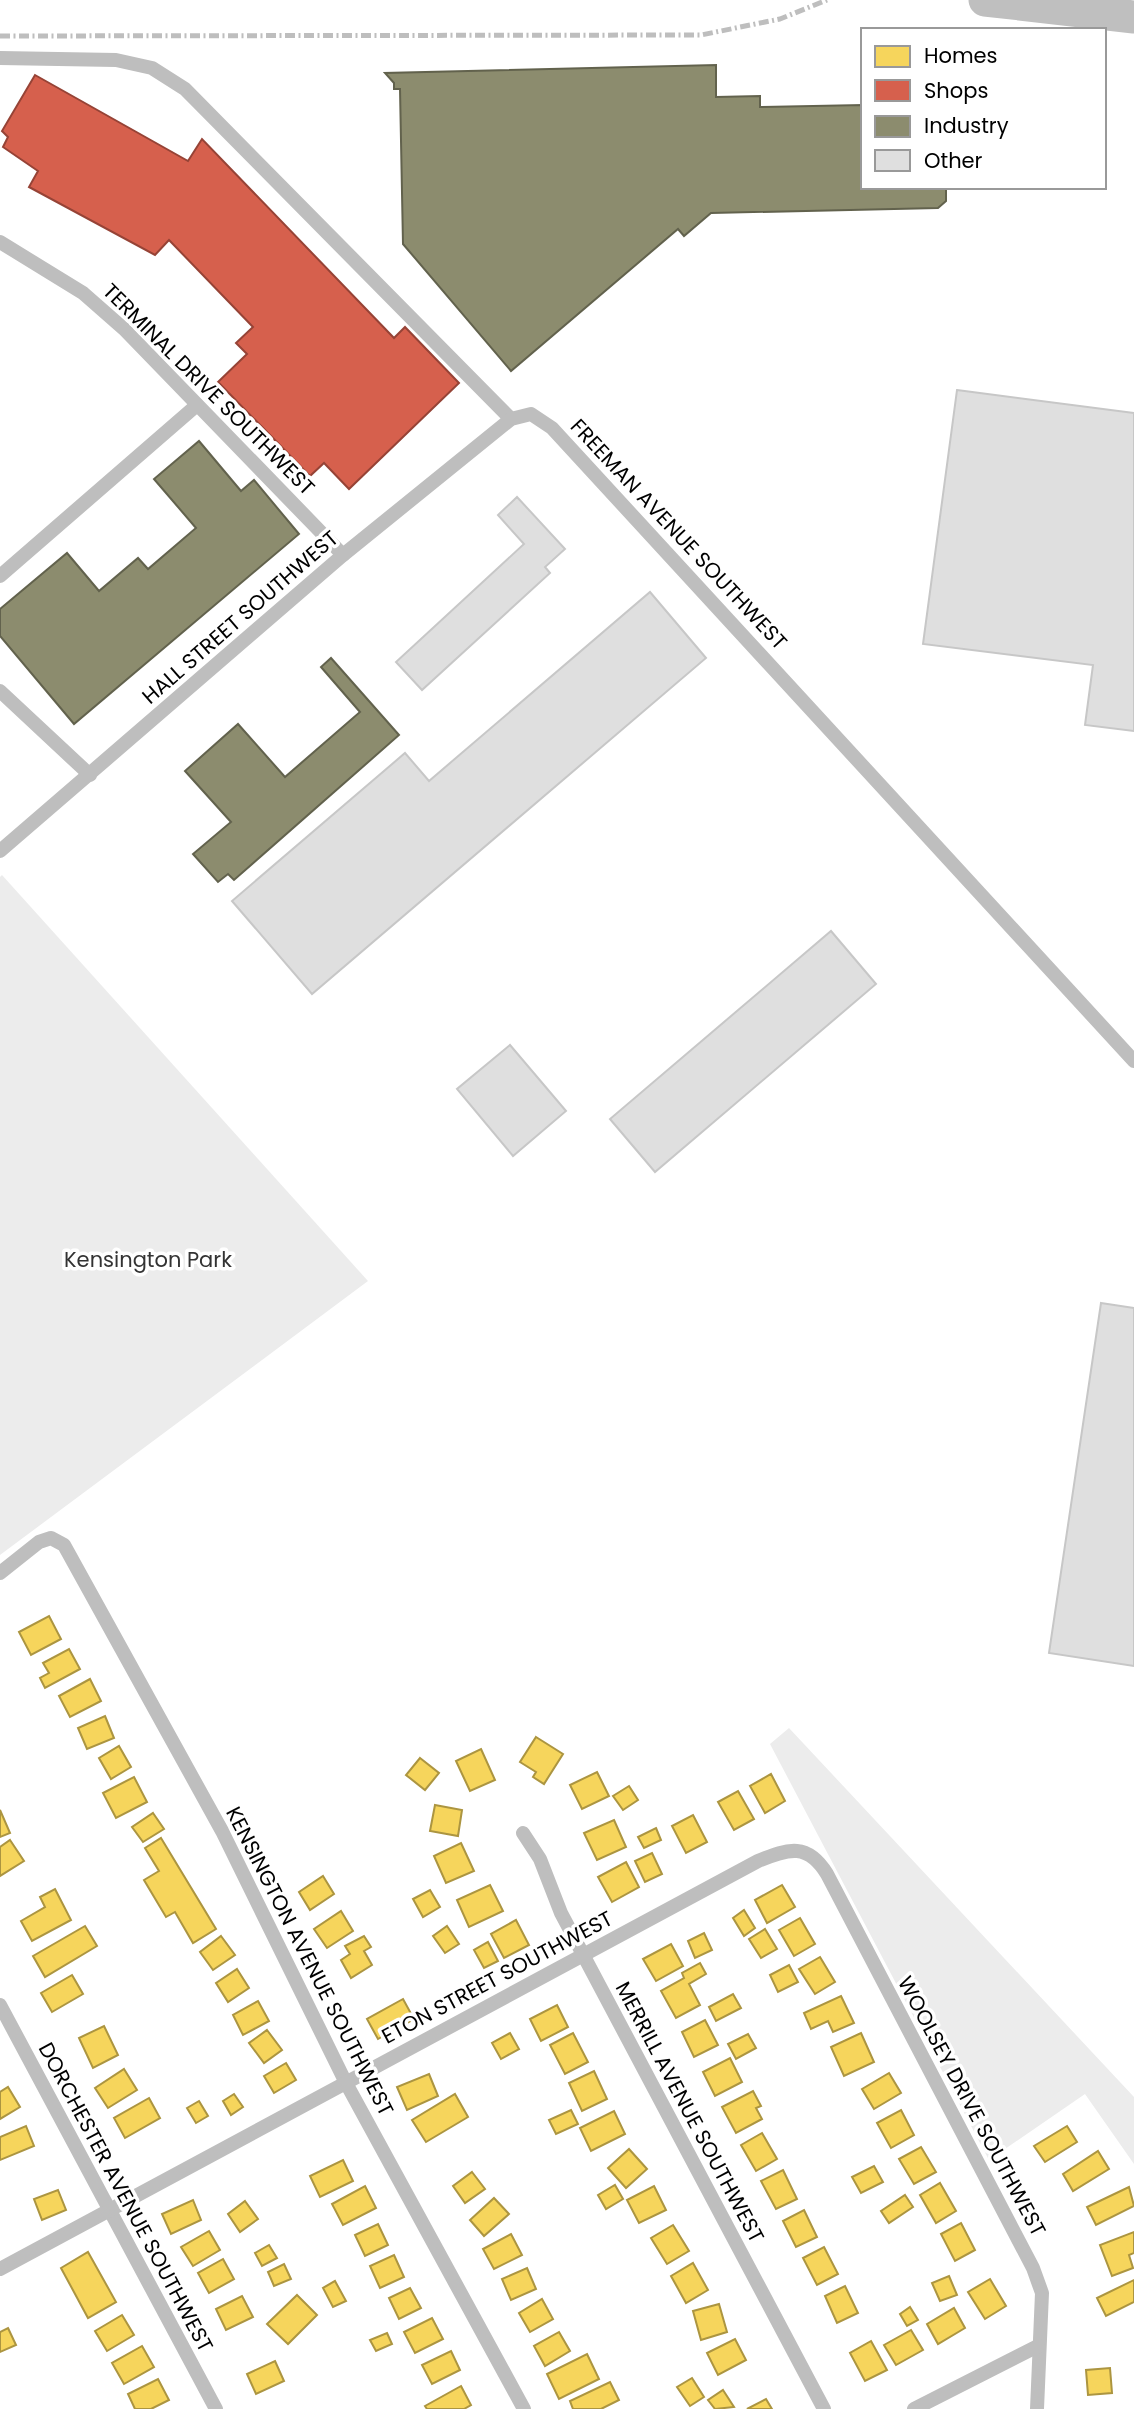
<svg xmlns="http://www.w3.org/2000/svg" width="1134" height="2409" font-family="Poppins,sans-serif">
<style>
.green{fill:#ececec}
.homes{fill:#f6d55c;stroke:#ac9540;stroke-width:2}
.shops{fill:#d6604d;stroke:#964336;stroke-width:2}
.industry{fill:#8c8c6e;stroke:#62624d;stroke-width:2}
.lines{fill:none;stroke-linecap:round;stroke-linejoin:round}
.river{stroke:#bfbfbf;stroke-width:33}
.building{fill:#dfdfdf;stroke:#c7c7c7;stroke-width:2}
.street{stroke:#bebebe;stroke-width:14}
.rail{stroke:#bebebe;stroke-width:5;stroke-dasharray:10 3.5 2 3.5;stroke-linecap:butt}
.labels{text-anchor:middle;dominant-baseline:central;stroke-width:7;stroke-linejoin:round;paint-order:stroke}
.street-label{font-size:21px;fill:#000;stroke:#fff}
.park-label{font-size:21px;fill:#333;stroke:#fff}
</style>
<rect width="100%" height="100%" fill="#fff"/>
<!-- green -->
<g class="green">
<polygon points="2,875 368,1281 0,1555 0,877"/>
<polygon points="789,1728 1134,2097 1134,2164 1085,2094 989,2160 770,1744"/>
</g>
<!-- homes -->
<g class="homes">
<polygon points="49,1616 61,1639 31,1655 19,1632"/>
<polygon points="69,1649 80,1669 45,1688 40,1678 49,1673 43,1663"/>
<polygon points="90,1679 101,1701 70,1717 59,1696"/>
<polygon points="105,1716 114,1738 87,1749 78,1728"/>
<polygon points="536,1737 563,1754 544,1784 533,1777 536,1772 520,1762"/>
<polygon points="119,1746 131,1767 111,1779 99,1758"/>
<polygon points="481,1749 495,1780 470,1791 456,1761"/>
<polygon points="420,1758 439,1773 425,1790 406,1775"/>
<polygon points="597,1772 609,1796 582,1809 570,1785"/>
<polygon points="771,1774 785,1801 765,1813 750,1786"/>
<polygon points="134,1777 147,1802 116,1818 103,1793"/>
<polygon points="629,1786 638,1800 623,1810 613,1796"/>
<polygon points="738,1791 754,1819 734,1830 718,1802"/>
<polygon points="435,1805 462,1810 458,1836 430,1831"/>
<polygon points="0,1810 10,1833 0,1837"/>
<polygon points="153,1813 164,1829 143,1842 132,1827"/>
<polygon points="693,1815 707,1842 686,1853 672,1826"/>
<polygon points="614,1820 626,1847 597,1860 584,1833"/>
<polygon points="656,1828 661,1840 644,1848 638,1837"/>
<polygon points="161,1838 216,1929 193,1943 175,1912 166,1917 144,1880 159,1871 145,1848"/>
<polygon points="10,1840 24,1861 0,1876 0,1847"/>
<polygon points="461,1843 474,1871 446,1883 434,1856"/>
<polygon points="652,1853 662,1874 645,1882 635,1861"/>
<polygon points="626,1862 639,1887 612,1902 598,1877"/>
<polygon points="323,1876 334,1894 310,1910 299,1892"/>
<polygon points="490,1885 503,1911 469,1927 457,1900"/>
<polygon points="782,1885 795,1907 767,1923 755,1900"/>
<polygon points="55,1889 71,1920 32,1941 21,1921 45,1907 40,1897"/>
<polygon points="430,1890 440,1907 423,1917 413,1899"/>
<polygon points="744,1910 755,1928 744,1936 733,1918"/>
<polygon points="341,1911 353,1931 327,1948 314,1929"/>
<polygon points="800,1918 815,1944 794,1956 779,1930"/>
<polygon points="516,1920 529,1945 504,1958 491,1934"/>
<polygon points="85,1926 97,1946 45,1977 33,1956"/>
<polygon points="447,1926 459,1944 445,1953 433,1936"/>
<polygon points="765,1929 777,1949 761,1958 749,1939"/>
<polygon points="704,1933 712,1950 695,1958 688,1941"/>
<polygon points="221,1936 235,1955 213,1970 200,1952"/>
<polygon points="364,1936 371,1947 364,1951 372,1965 351,1978 341,1960 350,1954 345,1946"/>
<polygon points="488,1942 498,1961 484,1968 474,1950"/>
<polygon points="671,1944 683,1966 656,1981 643,1959"/>
<polygon points="820,1957 835,1982 815,1994 799,1969"/>
<polygon points="700,1963 706,1974 689,1984 700,2005 676,2018 661,1991 684,1978 682,1973"/>
<polygon points="789,1965 798,1982 778,1992 770,1975"/>
<polygon points="237,1969 249,1988 228,2002 216,1983"/>
<polygon points="72,1975 83,1994 52,2012 41,1993"/>
<polygon points="733,1994 741,2008 716,2021 709,2007"/>
<polygon points="841,1996 854,2023 833,2032 828,2021 811,2029 804,2013"/>
<polygon points="403,1999 414,2019 378,2039 367,2019"/>
<polygon points="258,2001 269,2021 243,2035 233,2015"/>
<polygon points="557,2005 568,2027 541,2041 530,2019"/>
<polygon points="705,2020 718,2045 694,2057 682,2032"/>
<polygon points="104,2026 118,2055 93,2068 79,2038"/>
<polygon points="267,2030 282,2050 264,2063 249,2043"/>
<polygon points="510,2033 519,2049 501,2059 492,2043"/>
<polygon points="573,2033 588,2062 565,2074 550,2045"/>
<polygon points="861,2033 874,2062 844,2076 831,2047"/>
<polygon points="748,2034 756,2048 736,2059 728,2044"/>
<polygon points="730,2058 742,2082 715,2096 703,2072"/>
<polygon points="286,2063 296,2080 274,2093 264,2076"/>
<polygon points="124,2069 137,2090 108,2108 95,2088"/>
<polygon points="594,2071 607,2099 582,2111 569,2083"/>
<polygon points="889,2073 901,2093 874,2109 862,2089"/>
<polygon points="429,2074 438,2096 407,2110 397,2087"/>
<polygon points="8,2087 20,2107 0,2119 0,2092"/>
<polygon points="753,2091 761,2106 756,2108 762,2119 736,2133 722,2107"/>
<polygon points="234,2094 243,2107 231,2115 223,2101"/>
<polygon points="455,2094 468,2117 426,2142 412,2120"/>
<polygon points="149,2098 160,2118 125,2138 114,2118"/>
<polygon points="199,2101 208,2116 196,2123 187,2108"/>
<polygon points="571,2110 578,2124 556,2134 549,2120"/>
<polygon points="901,2110 914,2135 891,2148 877,2123"/>
<polygon points="614,2111 625,2134 591,2151 580,2128"/>
<polygon points="26,2126 34,2146 0,2160 0,2137"/>
<polygon points="1067,2126 1077,2142 1045,2162 1034,2146"/>
<polygon points="762,2133 777,2159 756,2171 741,2145"/>
<polygon points="921,2147 936,2172 914,2184 899,2159"/>
<polygon points="629,2149 647,2169 626,2188 608,2168"/>
<polygon points="1098,2151 1109,2169 1073,2191 1063,2174"/>
<polygon points="343,2160 353,2181 320,2197 310,2176"/>
<polygon points="874,2166 883,2182 861,2193 852,2177"/>
<polygon points="783,2170 797,2199 776,2209 761,2181"/>
<polygon points="472,2172 485,2189 465,2203 453,2186"/>
<polygon points="940,2183 956,2211 936,2223 920,2195"/>
<polygon points="615,2185 623,2199 606,2209 598,2195"/>
<polygon points="365,2186 376,2208 343,2225 332,2204"/>
<polygon points="654,2186 666,2210 639,2223 627,2200"/>
<polygon points="1129,2187 1134,2206 1096,2225 1087,2207"/>
<polygon points="58,2190 66,2210 42,2220 34,2199"/>
<polygon points="905,2195 913,2207 889,2223 881,2211"/>
<polygon points="494,2198 509,2214 484,2236 470,2220"/>
<polygon points="193,2200 201,2220 171,2234 162,2214"/>
<polygon points="245,2201 258,2219 240,2232 228,2214"/>
<polygon points="804,2210 817,2237 796,2247 783,2221"/>
<polygon points="961,2223 975,2250 955,2261 941,2234"/>
<polygon points="378,2224 388,2245 365,2256 355,2235"/>
<polygon points="673,2225 689,2251 667,2264 651,2238"/>
<polygon points="209,2231 220,2250 193,2266 181,2247"/>
<polygon points="1134,2232 1134,2253 1129,2255 1133,2268 1112,2276 1100,2245"/>
<polygon points="511,2234 522,2255 494,2269 483,2249"/>
<polygon points="269,2245 277,2258 262,2266 255,2253"/>
<polygon points="824,2247 838,2274 817,2285 803,2258"/>
<polygon points="88,2252 116,2302 88,2318 61,2268"/>
<polygon points="394,2255 404,2277 380,2288 370,2266"/>
<polygon points="223,2259 234,2279 209,2293 198,2273"/>
<polygon points="693,2263 708,2290 686,2303 671,2276"/>
<polygon points="284,2264 291,2279 274,2286 268,2272"/>
<polygon points="527,2268 536,2289 511,2300 502,2279"/>
<polygon points="949,2276 957,2295 940,2301 932,2283"/>
<polygon points="990,2279 1006,2306 985,2319 968,2292"/>
<polygon points="1134,2280 1134,2302 1106,2316 1097,2298"/>
<polygon points="335,2281 346,2301 333,2307 323,2288"/>
<polygon points="845,2286 858,2313 837,2323 825,2296"/>
<polygon points="410,2288 421,2308 399,2319 389,2298"/>
<polygon points="297,2295 317,2315 288,2344 267,2324"/>
<polygon points="242,2296 253,2317 226,2330 216,2309"/>
<polygon points="542,2299 553,2319 530,2332 519,2313"/>
<polygon points="719,2304 727,2332 701,2340 693,2311"/>
<polygon points="910,2307 918,2320 907,2326 900,2314"/>
<polygon points="954,2308 965,2328 938,2344 927,2324"/>
<polygon points="122,2315 134,2335 107,2351 95,2331"/>
<polygon points="432,2318 443,2339 415,2353 404,2332"/>
<polygon points="8,2328 16,2345 0,2352 0,2332"/>
<polygon points="911,2330 923,2350 896,2365 884,2345"/>
<polygon points="559,2332 570,2351 545,2366 534,2346"/>
<polygon points="387,2333 392,2344 376,2351 370,2340"/>
<polygon points="735,2339 746,2360 718,2375 707,2353"/>
<polygon points="871,2341 887,2370 865,2381 850,2353"/>
<polygon points="142,2346 154,2367 124,2384 112,2363"/>
<polygon points="451,2351 460,2370 432,2384 422,2365"/>
<polygon points="587,2354 599,2379 559,2399 547,2374"/>
<polygon points="275,2361 284,2381 256,2394 247,2374"/>
<polygon points="1110,2368 1112,2393 1088,2395 1086,2370"/>
<polygon points="692,2378 704,2397 690,2406 677,2387"/>
<polygon points="158,2379 169,2400 151,2409 135,2409 128,2394"/>
<polygon points="610,2382 619,2400 601,2409 573,2409 570,2401"/>
<polygon points="461,2386 471,2405 464,2409 427,2409 425,2406"/>
<polygon points="723,2390 734,2407 715,2409 708,2400"/>
<polygon points="766,2399 772,2409 747,2409"/>
</g>
<!-- shops -->
<polygon class="shops" points="35,75 188,161 202,139 394,338 405,327 459,383 349,489 324,463 310,476 218,382 247,354 236,343 253,327 169,240 155,255 29,187 38,171 3,147 8,137 2,131"/>
<!-- industry -->
<g class="industry">
<polygon points="716,65 716,97 760,96 760,107 863,105 863,187 946,187 946,201 938,208 711,213 684,236 678,229 511,371 403,244 400,89 394,89 394,83 385,73"/>
<polygon points="199,441 241,491 254,480 299,534 74,724 0,636 0,609 67,553 99,591 138,558 148,569 196,528 154,479"/>
<polygon points="331,658 399,735 234,880 228,874 218,882 193,854 231,822 185,771 238,724 285,777 360,712 321,667"/>
</g>
<g class="lines">
<!-- river -->
<polyline class="river" points="985,0 1134,17"/>
</g>
<!-- building -->
<g class="building">
<polygon points="957,390 1134,413 1134,731 1085,725 1093,665 923,644"/>
<polygon points="517,497 565,549 545,567 550,573 422,690 396,662 524,544 498,515"/>
<polygon points="650,592 706,658 312,994 232,901 405,753 429,781"/>
<polygon points="831,931 876,984 655,1172 610,1119"/>
<polygon points="510,1045 566,1111 513,1156 457,1089"/>
<polygon points="1101,1303 1134,1308 1134,1666 1049,1653"/>
</g>
<g class="lines">
<!-- street -->
<g class="street">
<polyline points="0,58 116,60 152,68 185,89 511,419"/>
<polyline points="0,242 83,293 124,329 343,555"/>
<polyline points="0,576 197,405"/>
<polyline points="0,691 90,775"/>
<polyline points="0,851 343,555 511,419 531,414 552,428 1134,1061"/>
<polyline points="0,1573 39,1542 51,1538 64,1545 222,1831 346,2083 524,2409"/>
<polyline points="523,1833 540,1859 561,1913 824,2409"/>
<polyline points="0,2005 216,2409"/>
<path d="M0,2269l758,-408c31,-13 50,-18 69,13l206,394 9,25 -5,116"/>
<polyline points="914,2409 1038,2346"/>
</g>
<!-- rail -->
<polyline class="rail" points="0,36 701,35 780,19 827,0"/>
</g>
<g class="labels">
<!-- street labels -->
<g class="street-label">
<text transform="translate(209 389) rotate(45)">TERMINAL DRIVE SOUTHWEST</text>
<text transform="translate(679 534) rotate(47)">FREEMAN AVENUE SOUTHWEST</text>
<text transform="translate(240 617) rotate(-41)">HALL STREET SOUTHWEST</text>
<text transform="translate(310 1961) rotate(63)">KENSINGTON AVENUE SOUTHWEST</text>
<text transform="translate(497 1977) rotate(-28)">ETON STREET SOUTHWEST</text>
<text transform="translate(972 2106) rotate(62)">WOOLSEY DRIVE SOUTHWEST</text>
<text transform="translate(690 2112) rotate(62)">MERRILL AVENUE SOUTHWEST</text>
<text transform="translate(126 2197) rotate(62)">DORCHESTER AVENUE SOUTHWEST</text>
</g>
<!-- park labels -->
<g class="park-label">
<text x="148" y="1259">Kensington Park</text>
</g>
</g>
<!-- legend -->
<rect x="861" y="28" width="245" height="161" fill="#ffffff" stroke="#999999" stroke-width="2"/>
<rect x="875" y="46" width="35" height="21" fill="#f6d55c" stroke="#999999" stroke-width="2"/>
<text x="924" y="63" font-size="21" fill="#000000">Homes</text>
<rect x="875" y="80" width="35" height="21" fill="#d6604d" stroke="#999999" stroke-width="2"/>
<text x="924" y="98" font-size="21" fill="#000000">Shops</text>
<rect x="875" y="116" width="35" height="21" fill="#8c8c6e" stroke="#999999" stroke-width="2"/>
<text x="924" y="133" font-size="21" fill="#000000">Industry</text>
<rect x="875" y="150" width="35" height="21" fill="#dfdfdf" stroke="#999999" stroke-width="2"/>
<text x="924" y="168" font-size="21" fill="#000000">Other</text>
</svg>
